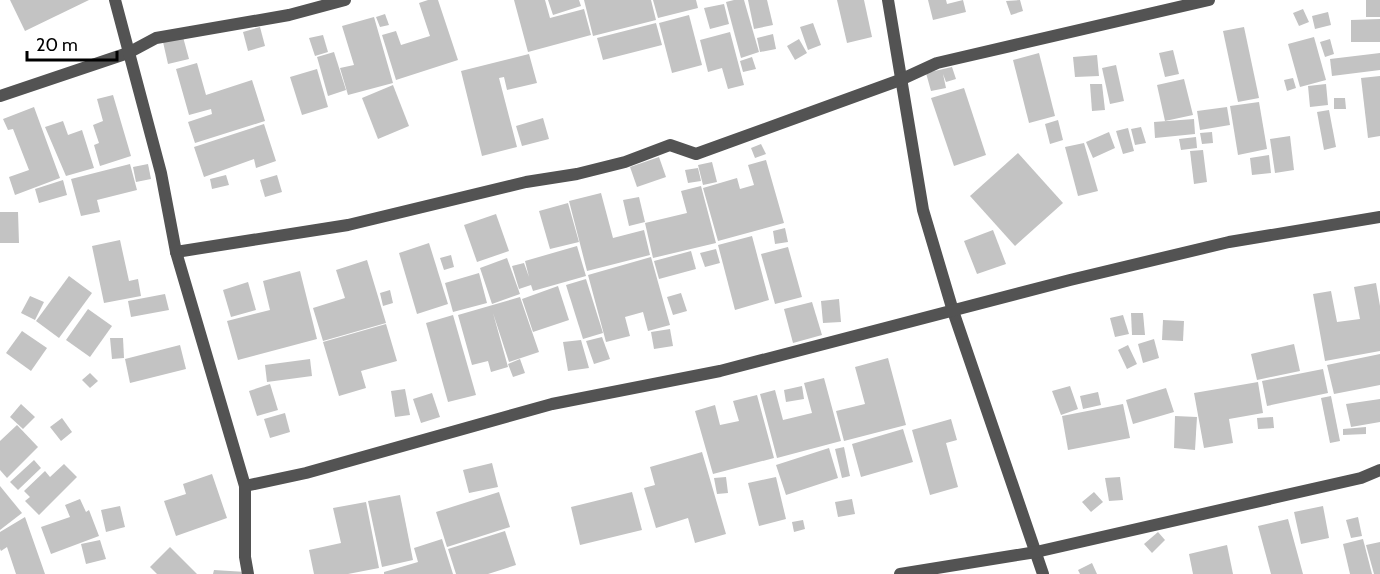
<svg xmlns="http://www.w3.org/2000/svg" width="1380" height="574" font-family="Cabin,sans-serif">
<style>
.building{fill:#c3c3c3}
.lines{fill:none;stroke-linecap:round;stroke-linejoin:round}
.minor{stroke:#535353;stroke-width:12}
.tertiary{stroke:#535353;stroke-width:12}
</style>
<rect width="100%" height="100%" fill="#fff"/>
<!-- building -->
<g class="building">
<polygon points="10,0 89,0 25,31"/>
<polygon points="428,0 438,0 458,60 396,80 382,35 396,31 401,45 430,36 419,3"/>
<polygon points="514,0 545,0 550,18 584,9 591,35 528,52"/>
<polygon points="548,0 579,0 581,6 553,15"/>
<polygon points="584,0 651,0 656,20 593,36"/>
<polygon points="653,0 696,0 698,8 658,18"/>
<polygon points="734,0 744,0 759,52 741,58 726,2"/>
<polygon points="748,0 767,0 773,25 754,29"/>
<polygon points="837,0 864,0 872,37 847,43"/>
<polygon points="928,0 946,0 947,4 963,0 966,12 933,20"/>
<polygon points="1020,0 1023,11 1011,15 1006,1"/>
<rect x="1366" y="0" width="14" height="17"/>
<polygon points="724,4 729,24 710,29 704,8"/>
<polygon points="1303,9 1309,22 1299,26 1293,13"/>
<polygon points="1328,12 1331,25 1315,29 1312,16"/>
<polygon points="385,14 389,25 380,27 376,17"/>
<polygon points="689,15 702,65 672,73 659,23"/>
<polygon points="374,17 393,83 348,95 340,68 354,65 342,26"/>
<polygon points="1380,19 1380,42 1351,42 1351,20"/>
<polygon points="656,23 662,45 603,60 597,38"/>
<polygon points="813,23 821,45 808,50 800,27"/>
<polygon points="260,27 265,46 248,51 243,32"/>
<polygon points="1244,27 1259,98 1238,102 1223,31"/>
<polygon points="730,32 744,85 728,89 722,68 708,72 700,40"/>
<polygon points="773,34 776,49 760,52 757,38"/>
<polygon points="323,35 328,52 315,56 309,38"/>
<polygon points="183,37 189,59 168,64 163,42"/>
<polygon points="1314,37 1326,80 1300,87 1288,44"/>
<polygon points="799,39 807,53 795,60 787,46"/>
<polygon points="1330,39 1334,54 1325,57 1320,42"/>
<polygon points="1173,50 1179,74 1165,77 1159,53"/>
<polygon points="334,52 346,90 328,96 317,57"/>
<polygon points="1039,53 1055,116 1029,123 1013,60"/>
<polygon points="1380,53 1380,70 1332,76 1330,59"/>
<polygon points="529,54 537,83 507,90 504,77 499,78 517,147 482,156 461,71"/>
<polygon points="1097,55 1099,76 1075,77 1073,57"/>
<polygon points="752,57 756,69 743,72 740,61"/>
<polygon points="197,63 206,95 252,80 265,121 195,143 188,122 212,114 211,109 189,115 176,69"/>
<polygon points="1116,65 1124,101 1110,104 1102,68"/>
<polygon points="952,67 956,79 946,82 943,74 946,88 931,91 926,73"/>
<polygon points="317,69 328,107 302,115 290,77"/>
<polygon points="1380,76 1380,136 1368,138 1361,78"/>
<polygon points="1293,78 1296,88 1287,91 1284,80"/>
<polygon points="1184,79 1193,115 1165,121 1157,85"/>
<polygon points="1090,84 1102,84 1105,110 1092,111"/>
<polygon points="1326,84 1328,105 1310,107 1308,86"/>
<polygon points="393,85 409,126 378,139 362,98"/>
<polygon points="964,88 986,155 954,166 931,98"/>
<polygon points="113,95 131,156 100,166 94,145 99,143 93,125 103,121 97,99"/>
<polygon points="1334,98 1345,98 1346,109 1334,109"/>
<polygon points="1259,102 1267,149 1238,155 1230,106"/>
<polygon points="34,107 60,178 15,195 9,177 29,170 13,129 8,130 3,119"/>
<polygon points="1227,107 1230,125 1200,130 1197,111"/>
<polygon points="1329,110 1336,147 1324,150 1317,112"/>
<polygon points="543,118 549,139 522,146 516,126"/>
<polygon points="1194,119 1195,134 1155,138 1154,122"/>
<polygon points="1058,120 1063,140 1050,144 1045,124"/>
<polygon points="63,121 68,135 82,130 94,168 66,176 45,127"/>
<polygon points="264,124 276,161 256,168 254,159 204,177 194,147"/>
<polygon points="1141,127 1146,143 1135,145 1131,129"/>
<polygon points="1128,128 1134,151 1123,154 1116,131"/>
<polygon points="1109,132 1115,148 1093,158 1086,142"/>
<polygon points="1212,132 1213,143 1202,144 1200,133"/>
<polygon points="1290,136 1294,170 1275,173 1270,139"/>
<polygon points="1196,137 1197,148 1181,150 1179,139"/>
<polygon points="1084,143 1098,191 1078,196 1065,147"/>
<polygon points="761,144 766,154 755,158 751,148"/>
<polygon points="1203,150 1207,182 1194,184 1190,151"/>
<polygon points="1018,153 1063,203 1015,246 970,196"/>
<polygon points="1269,155 1271,173 1252,175 1250,158"/>
<polygon points="659,157 666,177 637,187 630,167"/>
<polygon points="766,160 784,223 718,241 703,188 737,178 740,189 754,185 748,165"/>
<polygon points="712,162 717,182 703,185 698,165"/>
<polygon points="130,164 137,190 97,200 100,212 81,216 71,179"/>
<polygon points="148,164 151,179 136,182 133,167"/>
<polygon points="698,168 701,181 688,183 685,170"/>
<polygon points="226,175 229,185 212,189 210,179"/>
<polygon points="277,175 282,192 265,197 260,180"/>
<polygon points="63,180 67,195 39,203 35,189"/>
<polygon points="701,186 716,243 653,258 645,223 687,213 681,191"/>
<polygon points="601,193 613,238 644,230 650,255 587,271 569,201"/>
<polygon points="639,197 645,222 629,226 623,200"/>
<polygon points="568,203 579,242 550,249 539,211"/>
<polygon points="0,212 18,212 19,243 0,243"/>
<polygon points="496,214 509,251 477,262 464,225"/>
<polygon points="785,228 788,242 775,244 773,231"/>
<polygon points="993,230 1006,264 977,274 964,241"/>
<polygon points="752,236 769,300 735,310 718,245"/>
<polygon points="120,240 129,281 138,279 141,296 104,303 92,246"/>
<polygon points="429,243 448,304 417,314 399,253"/>
<polygon points="577,246 586,276 533,291 531,285 519,289 512,266 524,263 529,277 525,261"/>
<polygon points="788,247 802,297 775,304 761,254"/>
<polygon points="716,249 720,263 705,267 700,253"/>
<polygon points="691,251 696,269 659,279 654,261"/>
<polygon points="451,255 454,267 444,270 440,258"/>
<polygon points="651,257 670,325 648,331 643,312 625,317 630,336 606,342 588,275"/>
<polygon points="507,258 520,294 492,304 480,268"/>
<polygon points="367,260 386,323 323,341 313,308 345,298 336,270"/>
<polygon points="300,271 317,339 238,360 227,321 270,310 263,281"/>
<polygon points="479,273 487,303 453,312 445,283"/>
<polygon points="69,276 92,293 59,338 36,321"/>
<polygon points="586,279 603,333 583,339 566,285"/>
<polygon points="248,282 256,310 231,317 223,290"/>
<polygon points="1376,283 1380,306 1380,351 1325,361 1313,294 1331,291 1337,322 1360,319 1354,287"/>
<polygon points="558,286 569,320 533,332 522,299"/>
<polygon points="390,290 393,303 383,306 380,293"/>
<polygon points="681,293 687,311 673,315 667,297"/>
<polygon points="165,294 169,310 131,317 128,301"/>
<polygon points="30,296 44,302 35,320 21,313"/>
<polygon points="520,297 539,352 509,362 493,313 508,367 491,372 488,361 472,365 458,315"/>
<polygon points="839,299 841,322 823,323 821,301"/>
<polygon points="812,302 822,335 793,343 784,309"/>
<polygon points="88,309 112,326 90,357 66,340"/>
<polygon points="1131,313 1143,313 1145,335 1132,335"/>
<polygon points="453,315 476,395 448,402 426,323"/>
<polygon points="1123,315 1129,334 1115,337 1110,318"/>
<polygon points="1163,320 1184,321 1183,341 1162,340"/>
<polygon points="386,324 397,361 361,371 366,388 339,396 323,342"/>
<polygon points="670,329 673,346 654,349 651,332"/>
<polygon points="22,331 47,348 31,371 6,353"/>
<polygon points="602,337 610,359 594,364 586,341"/>
<polygon points="110,338 123,338 124,358 112,359"/>
<polygon points="1154,339 1159,358 1143,363 1138,344"/>
<polygon points="581,340 589,368 568,371 563,342"/>
<polygon points="1294,344 1300,371 1257,380 1251,354"/>
<polygon points="180,345 186,369 130,383 125,359"/>
<polygon points="1128,345 1137,364 1127,369 1118,350"/>
<polygon points="1380,354 1380,385 1334,394 1327,365"/>
<polygon points="888,358 906,425 844,441 836,411 865,404 855,367"/>
<polygon points="310,359 312,376 267,382 265,365"/>
<polygon points="520,359 525,373 513,377 508,364"/>
<polygon points="1323,369 1328,393 1267,406 1262,381"/>
<polygon points="90,373 98,381 90,388 82,380"/>
<polygon points="824,378 841,441 777,458 760,394 775,390 783,420 812,413 804,383"/>
<polygon points="1258,382 1263,413 1229,419 1233,443 1204,448 1194,393"/>
<polygon points="270,384 278,410 257,416 249,391"/>
<polygon points="802,386 804,399 786,402 784,390"/>
<polygon points="1070,386 1078,409 1061,415 1052,391"/>
<polygon points="1166,388 1174,412 1133,424 1126,400"/>
<polygon points="405,389 410,415 395,417 391,391"/>
<polygon points="1098,392 1101,405 1083,409 1080,396"/>
<polygon points="432,393 440,417 421,423 413,399"/>
<polygon points="757,395 774,458 713,474 695,411 715,405 720,425 739,421 733,401"/>
<polygon points="1331,396 1340,441 1330,443 1321,398"/>
<polygon points="1380,399 1380,422 1351,427 1346,404"/>
<polygon points="21,404 35,417 23,429 10,417"/>
<polygon points="1123,404 1130,438 1068,450 1062,416"/>
<polygon points="285,413 290,432 270,438 264,419"/>
<polygon points="1175,416 1197,417 1195,450 1174,448"/>
<polygon points="1273,417 1274,428 1258,429 1257,418"/>
<polygon points="62,418 72,432 61,441 50,427"/>
<polygon points="951,419 957,440 946,443 958,487 930,495 912,430"/>
<polygon points="17,425 38,447 7,478 0,470 0,441"/>
<polygon points="1366,427 1366,434 1343,435 1343,429"/>
<polygon points="903,429 913,462 861,477 852,444"/>
<polygon points="844,447 850,476 842,478 835,449"/>
<polygon points="829,448 838,478 786,495 776,465"/>
<polygon points="702,452 726,534 695,543 688,518 656,528 644,488 655,485 650,467"/>
<polygon points="34,460 41,468 18,490 10,482"/>
<polygon points="492,463 498,487 469,493 463,470"/>
<polygon points="64,464 77,477 39,515 25,501 30,497 24,491 45,471 50,477"/>
<polygon points="212,474 227,518 176,536 164,501 186,494 183,484"/>
<polygon points="726,477 728,493 717,494 714,478"/>
<polygon points="776,477 786,519 759,526 748,483"/>
<polygon points="1120,477 1123,500 1109,501 1105,478"/>
<polygon points="0,486 22,513 0,530"/>
<polygon points="499,492 510,527 447,547 436,512"/>
<polygon points="632,492 642,530 580,545 571,507"/>
<polygon points="1094,492 1103,502 1091,512 1082,502"/>
<polygon points="400,495 413,560 382,567 368,501"/>
<polygon points="80,499 86,512 89,510 99,536 51,554 41,527 70,517 65,505"/>
<polygon points="852,499 855,514 838,517 835,502"/>
<polygon points="366,502 379,568 348,574 314,574 309,550 341,543 333,508"/>
<polygon points="120,506 125,527 106,532 101,510"/>
<polygon points="1323,506 1329,538 1301,544 1294,512"/>
<polygon points="25,517 45,574 16,574 7,547 1,551 0,549 0,532"/>
<polygon points="1358,517 1362,536 1351,538 1346,520"/>
<polygon points="1288,519 1303,574 1271,574 1258,526"/>
<polygon points="803,520 805,529 794,532 792,522"/>
<polygon points="505,531 516,565 488,574 456,574 448,549"/>
<polygon points="1158,532 1165,540 1152,553 1144,544"/>
<polygon points="442,539 453,574 384,574 384,572 418,562 414,548"/>
<polygon points="1363,539 1372,574 1350,574 1343,544"/>
<polygon points="100,540 106,559 86,564 81,544"/>
<polygon points="1380,542 1380,574 1374,574 1366,545"/>
<polygon points="1227,545 1233,574 1193,574 1189,554"/>
<polygon points="170,547 197,574 157,574 150,567"/>
<polygon points="1092,563 1097,574 1080,574 1078,570"/>
<polygon points="214,570 246,572 246,574 213,574"/>
</g>
<g class="lines">
<!-- minor -->
<g class="minor">
<polyline points="888,0 923,210 953,311 1043,574"/>
<polyline points="0,96 128,53 156,38 289,15 345,0"/>
<polyline points="176,252 348,225 526,182 577,174 625,162 670,145 696,154 900,80 937,63 1209,0"/>
<polyline points="245,486 306,473 552,404 720,371 1070,280 1229,242 1380,217"/>
<polyline points="900,574 1036,552 1361,478 1380,470"/>
</g>
<!-- tertiary -->
<polyline class="tertiary" points="115,0 161,173 176,252 245,486 245,557 248,574"/>
</g>
<!-- scale -->
<path d="M27 51v9h90v-9" fill="none" stroke="#000000" stroke-width="3"/>
<text x="36" y="51" font-size="18" fill="#000000" stroke="#ffffff" stroke-width="4.5" paint-order="stroke">20 m</text>
</svg>
